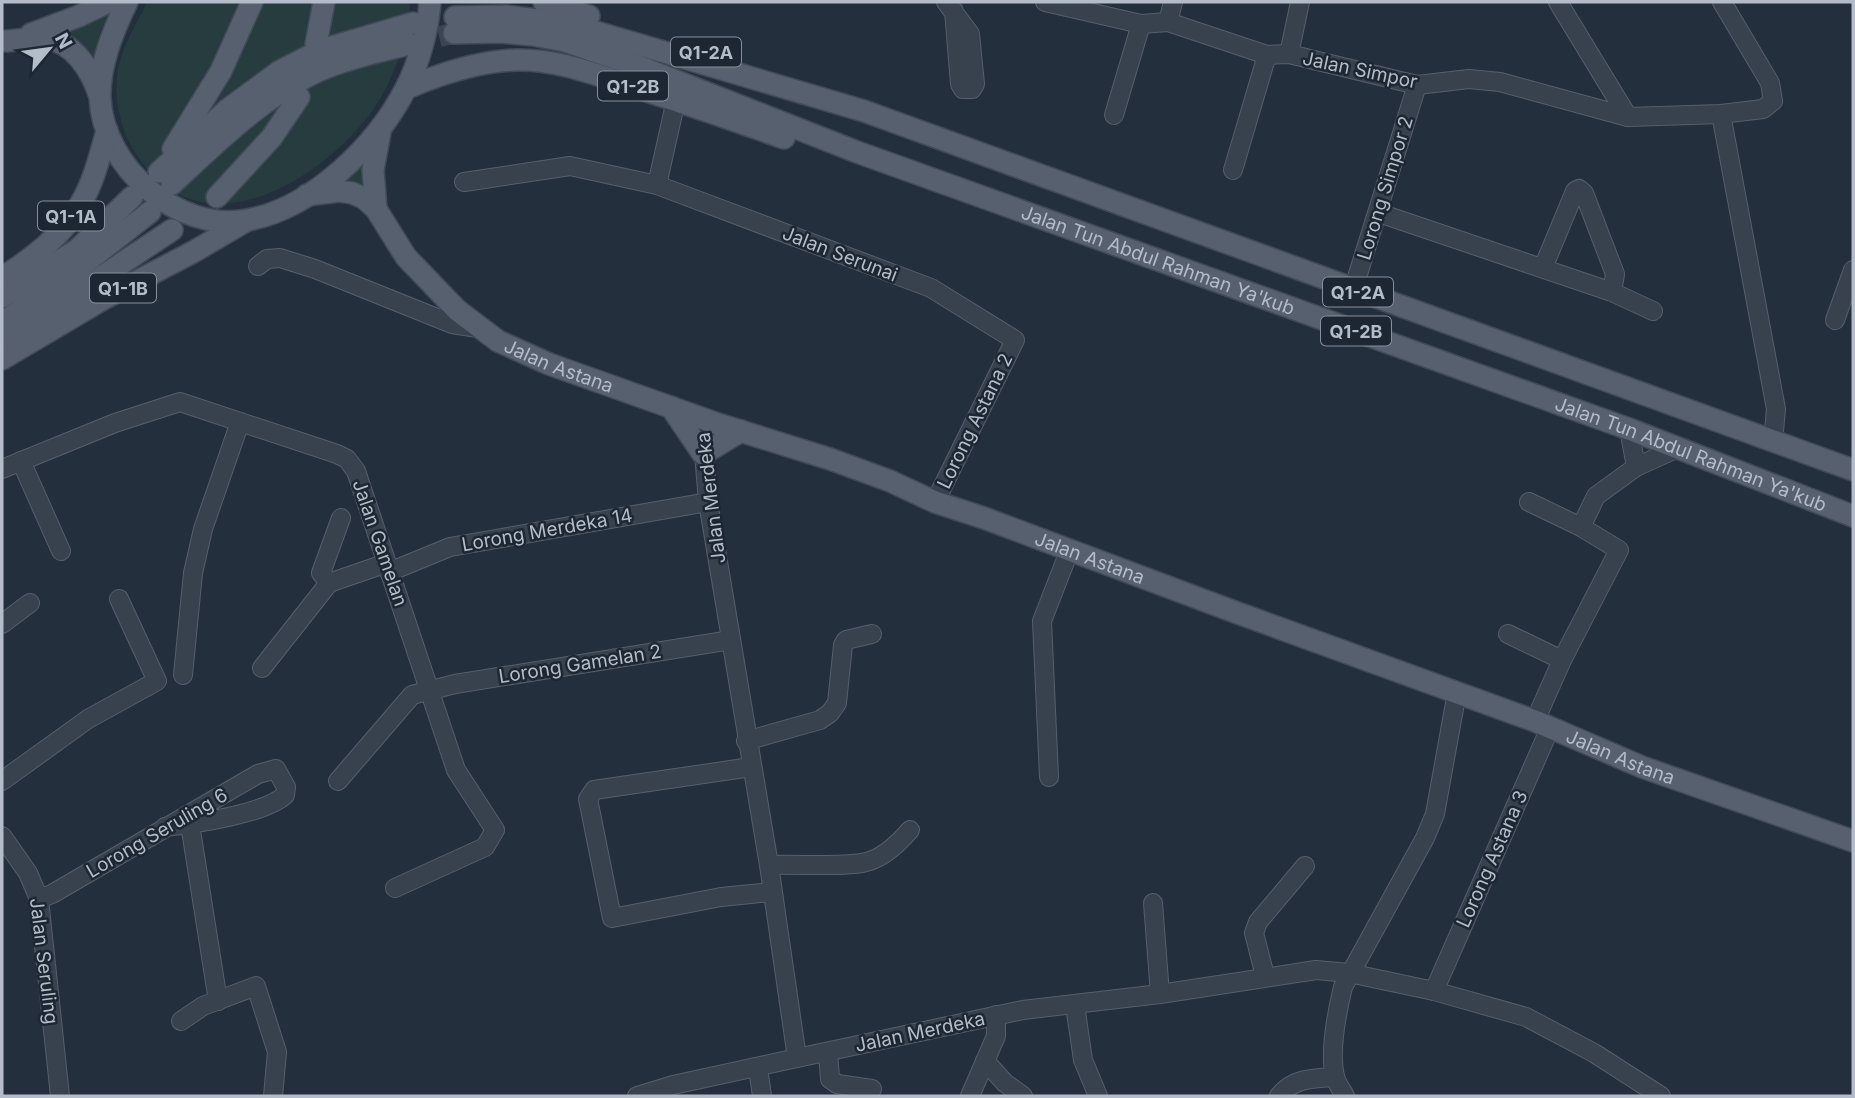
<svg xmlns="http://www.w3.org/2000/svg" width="1855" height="1098" font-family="Inter,sans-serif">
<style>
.green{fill:#263c3f}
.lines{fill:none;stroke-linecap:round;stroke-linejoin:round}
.major-tunnel{stroke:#3a4453;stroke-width:21;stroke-dasharray:21 10;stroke-linecap:butt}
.minor-casing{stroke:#565f6c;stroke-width:20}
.major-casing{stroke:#414a57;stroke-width:24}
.minor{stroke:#38414e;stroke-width:18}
.major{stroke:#56606e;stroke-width:21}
.labels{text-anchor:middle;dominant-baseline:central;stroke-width:5;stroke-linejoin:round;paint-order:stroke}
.shield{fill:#1d2633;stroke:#878f9c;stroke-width:2}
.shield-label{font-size:18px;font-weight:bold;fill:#b4bcc9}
.street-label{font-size:19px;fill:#b4bcc9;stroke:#1d2633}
</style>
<rect width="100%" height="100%" fill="#242f3e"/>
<!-- green -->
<g class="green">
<path d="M147,2h263c-2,36 -15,74 -35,105 -50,72 -172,148 -237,50 -16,-23 -24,-54 -21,-81 3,-26 19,-51 30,-74z"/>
<polygon points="110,11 100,32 93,64 59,34 90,23"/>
<polygon points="366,160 367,194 340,186"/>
</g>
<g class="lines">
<!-- major-tunnel -->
<polyline class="major-tunnel" points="409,44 454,33"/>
<!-- minor casing -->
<g class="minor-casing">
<g id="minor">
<polyline points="946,2 970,34 975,84 972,89 963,89 960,84 954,11"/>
<polyline points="1045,2 1141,24 1168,22 1267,55 1289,54 1417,85 1469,79 1500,82 1628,117 1721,114 1763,109 1773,101 1770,83 1722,2"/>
<polyline points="1558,2 1628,117"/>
<polyline points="1168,22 1173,2"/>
<polyline points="1289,54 1300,2"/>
<polyline points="1721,114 1776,409 1773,442"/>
<polyline points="1114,115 1141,24"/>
<polyline points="1233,170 1267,55"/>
<polyline points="464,182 570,166 657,185 931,288 1015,340 935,502"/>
<polyline points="657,185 676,100"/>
<polyline points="1379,213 1612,292 1653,311"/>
<polyline points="258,266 267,259 280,258 315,269 452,324 478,328"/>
<polyline points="1543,268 1575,191 1579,189 1584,193 1615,274 1612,292"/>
<polyline points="1353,290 1417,85"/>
<polyline points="1835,320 1853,270"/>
<polyline points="701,418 708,502 769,865 797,1058 1023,1010 1160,994 1316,970 1349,973 1434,991 1526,1017 1594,1053 1661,1096"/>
<polyline points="1629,429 1636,467"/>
<polyline points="21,461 61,551"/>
<polyline points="2,469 115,423 180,402 337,454 347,459 356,471 456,770 495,830 485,847 395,888"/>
<polyline points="1529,502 1581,527"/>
<polyline points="389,572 450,547 708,502"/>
<polyline points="329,583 321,573 341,518"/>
<polyline points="2,624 30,603"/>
<polyline points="1508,634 1562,660"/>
<polyline points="262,668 329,583 387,563"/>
<polyline points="183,675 193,573 203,529 240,422"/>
<polyline points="1535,721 1562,660 1619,550 1581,527 1596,496 1636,467 1678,448"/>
<polyline points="746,741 820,720 830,713 837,703 843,645 846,640 872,634"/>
<polyline points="751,767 594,790 588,799 612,918 721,897 772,892"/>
<polyline points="1049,777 1042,621 1070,549"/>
<polyline points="2,781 88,719 157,681 119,599"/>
<polyline points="338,781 412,695 455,684 731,640"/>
<polyline points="190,824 218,1001"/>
<polyline points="2,836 28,873 39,899 60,1096"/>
<path d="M769,865c27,-1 67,2 93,-2 19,-3 36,-19 48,-33"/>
<path d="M39,899l13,-5 206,-120 18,-5 10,18 -1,8c-20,19 -91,29 -120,32"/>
<polyline points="1153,903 1160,994"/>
<polyline points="1265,976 1254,933 1258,922 1305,866"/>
<polyline points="1434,991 1550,728"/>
<polyline points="1075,1005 1083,1060 1098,1096"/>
<polyline points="181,1021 203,1006 256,986 277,1052 273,1096"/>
<polyline points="828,1052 830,1079 837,1084 872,1089"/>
<polyline points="985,1061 1005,1083 1023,1096"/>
<polyline points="758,1068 762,1096"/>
<polyline points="637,1096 673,1085 797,1058"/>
<polyline points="970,1096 996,1036 996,1015"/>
<path d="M1279,1096c14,-18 35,-18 56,-19"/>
<path d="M1345,1096c-3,-6 -9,-13 -10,-20 -6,-24 2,-64 8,-89l82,-149 10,-24 22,-122"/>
</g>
</g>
<!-- major casing -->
<g class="major-casing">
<g id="major">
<path d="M127,2c-14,29 -28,63 -27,96 3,69 78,135 147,122 65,-11 130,-75 159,-132 13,-25 22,-58 24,-86"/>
<polyline points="544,2 589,16"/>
<polyline points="455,17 506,16 569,24 864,111 1853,470"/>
<path id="s1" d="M454,33l47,-1 32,3 32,6 73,25 219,86 772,277 224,87"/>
<polyline points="31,34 79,16 108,2"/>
<path d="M7,41c13,-1 27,-4 40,-2 27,3 44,32 52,55"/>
<polyline points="316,44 324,2"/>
<path d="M407,88c33,-14 72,-27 109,-28 38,-1 73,12 109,24 54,17 106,35 159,54"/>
<polyline points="173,149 221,71 252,2"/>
<polyline points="159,172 227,110 280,71 321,50 413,23"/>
<path d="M172,184c44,-41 89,-86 144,-112 29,-13 62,-20 93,-28"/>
<path id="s2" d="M307,195l32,-4 13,2 12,5 12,11 30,48 51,53 41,31 51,23 169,60 112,35 60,22 45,21 49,16 251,94 300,109 107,46 211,74"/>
<polyline points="217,197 272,137 299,97"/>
<polyline points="376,209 373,170 380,132"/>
<path d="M2,278c29,-19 62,-43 79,-75 13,-22 19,-48 26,-72"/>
<polyline points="2,297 77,250 132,197"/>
<polyline points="2,323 66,278 150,212"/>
<polyline points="2,343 172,230"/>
<polyline points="2,359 105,298 193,252 246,221"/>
<polyline points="671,407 703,454 741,431"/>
</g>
</g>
<!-- minor -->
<use href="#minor" class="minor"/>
<!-- major -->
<use href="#major" class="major"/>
</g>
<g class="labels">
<!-- shield labels -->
<g class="shield">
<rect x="671" y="37.5" width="70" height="29" rx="5"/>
<rect x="598" y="71.5" width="70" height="29" rx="5"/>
<rect x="38" y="201.5" width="66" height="29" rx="5"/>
<rect x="90" y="273.5" width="66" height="29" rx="5"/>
<rect x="1323" y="277.5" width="70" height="29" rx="5"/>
<rect x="1321" y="316.5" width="70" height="29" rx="5"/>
</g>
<g class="shield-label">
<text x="706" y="52">Q1-2A</text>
<text x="633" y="86">Q1-2B</text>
<text x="71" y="216">Q1-1A</text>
<text x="123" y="288">Q1-1B</text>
<text x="1358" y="292">Q1-2A</text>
<text x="1356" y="331">Q1-2B</text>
</g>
<!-- street labels -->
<g class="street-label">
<text transform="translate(1360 70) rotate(12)">Jalan Simpor</text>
<text transform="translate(1385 188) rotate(-73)">Lorong Simpor 2</text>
<text transform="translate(840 254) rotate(21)">Jalan Serunai</text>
<text stroke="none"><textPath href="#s1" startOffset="744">Jalan Tun Abdul Rahman Ya'kub</textPath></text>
<text stroke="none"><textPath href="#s2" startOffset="322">Jalan Astana</textPath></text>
<text transform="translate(975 421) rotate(-64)">Lorong Astana 2</text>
<text stroke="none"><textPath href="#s1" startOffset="1311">Jalan Tun Abdul Rahman Ya'kub</textPath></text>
<text transform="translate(711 498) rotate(-97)">Jalan Merdeka</text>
<text transform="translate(547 530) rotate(-10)">Lorong Merdeka 14</text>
<text transform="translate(380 543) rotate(71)">Jalan Gamelan</text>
<text stroke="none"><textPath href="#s2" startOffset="887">Jalan Astana</textPath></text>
<text transform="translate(580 664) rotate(-9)">Lorong Gamelan 2</text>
<text stroke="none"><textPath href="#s2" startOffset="1454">Jalan Astana</textPath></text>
<text transform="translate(157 833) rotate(-30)">Lorong Seruling 6</text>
<text transform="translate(1492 859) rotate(-66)">Lorong Astana 3</text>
<text transform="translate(44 961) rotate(83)">Jalan Seruling</text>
<text transform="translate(920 1032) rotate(-12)">Jalan Merdeka</text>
</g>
</g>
<!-- border -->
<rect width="1855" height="1098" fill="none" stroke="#b4bcc9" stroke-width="7"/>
<!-- north arrow -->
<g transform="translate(49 49) rotate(61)" stroke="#1d2633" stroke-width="5" paint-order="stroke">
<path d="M0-5L12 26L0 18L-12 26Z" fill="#b4bcc9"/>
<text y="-10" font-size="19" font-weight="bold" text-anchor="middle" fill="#b4bcc9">N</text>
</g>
</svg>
